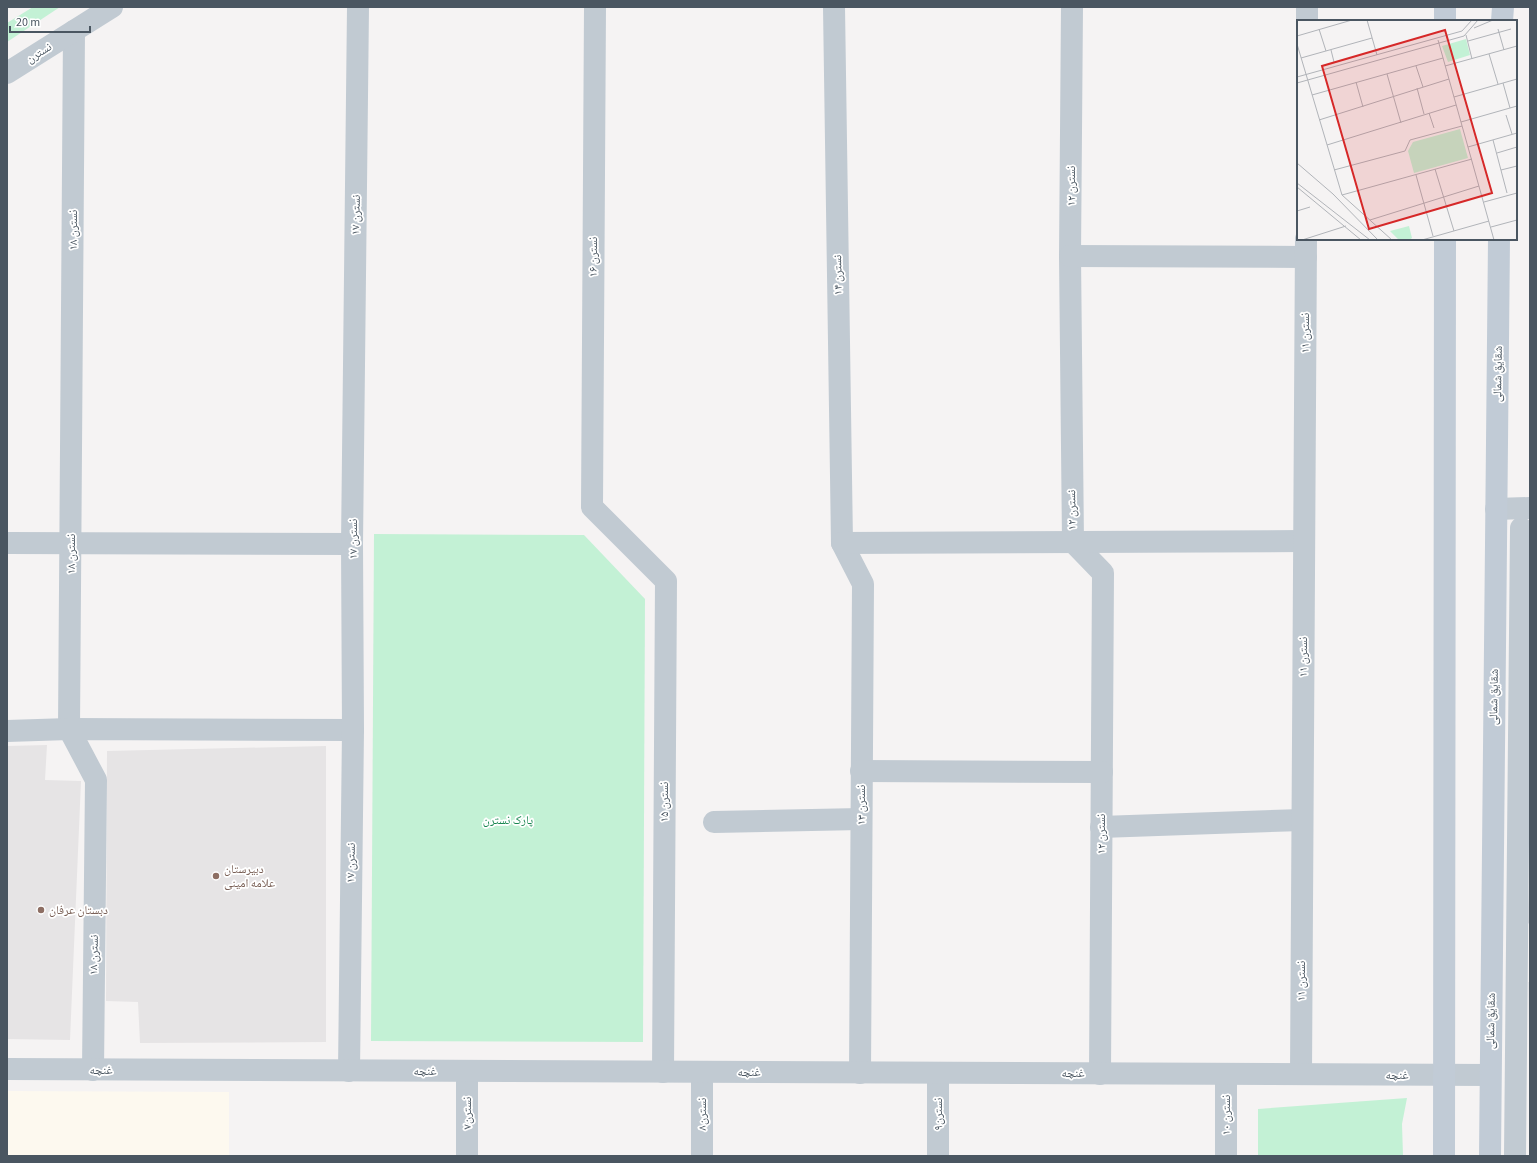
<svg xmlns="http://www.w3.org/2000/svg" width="1537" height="1163" font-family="'Source Sans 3','Noto Naskh Arabic',sans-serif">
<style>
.commercial{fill:#fdf9ef}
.education{fill:#e6e4e5}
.green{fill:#c3f1d5}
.building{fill:#cdcfd5;stroke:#d7d9de}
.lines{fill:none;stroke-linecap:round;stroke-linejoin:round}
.pedestrian{stroke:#c1cad2;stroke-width:22}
.minor{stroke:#c1cad2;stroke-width:22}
.tertiary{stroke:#c1cad2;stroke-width:22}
.secondary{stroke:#c1cbd6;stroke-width:22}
.education-dot{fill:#8d6e63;stroke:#fff;stroke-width:1.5}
.labels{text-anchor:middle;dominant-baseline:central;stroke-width:3.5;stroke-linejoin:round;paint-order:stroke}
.street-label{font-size:12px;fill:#4a5661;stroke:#fff}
.park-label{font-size:12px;fill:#17864f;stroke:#fff}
.education-label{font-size:12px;fill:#785e54;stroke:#fff;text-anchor:start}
.inset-road{fill:none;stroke:#b1b4b9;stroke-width:1}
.view{fill:#d62828;fill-opacity:0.15;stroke:#d62828;stroke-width:2}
.inset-edge{fill:none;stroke:#4a5661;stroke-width:2}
</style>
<rect width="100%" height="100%" fill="#f5f3f3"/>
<!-- commercial -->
<polygon class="commercial" points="7,1091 229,1092 229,1156 7,1156"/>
<!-- education -->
<g class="education">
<polygon points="47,745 45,780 81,781 70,1040 7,1039 7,746"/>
<polygon points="326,746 326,1042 140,1043 138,1002 106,1001 107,751"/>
</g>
<!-- green -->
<g class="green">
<polygon points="33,7 60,7 7,42 7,23"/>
<polygon points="374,534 584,535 645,599 643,1042 371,1041"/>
<polygon points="1407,1098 1402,1124 1403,1156 1258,1156 1258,1109"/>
</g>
<!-- building -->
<g class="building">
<polygon points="1530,873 1530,923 1528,923"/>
<polygon points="1529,982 1530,982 1530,1086"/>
</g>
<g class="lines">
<!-- pedestrian -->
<polyline class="pedestrian" points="1515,1156 1521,528"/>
<!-- minor -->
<g class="minor">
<polyline points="595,7 592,507 666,581 663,1072"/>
<polyline points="834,7 842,543 863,584 860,1073"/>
<polyline points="1072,7 1070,256 1073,542 1103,573 1100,1074"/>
<polyline points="1307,21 1307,7"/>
<polyline points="74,31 69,729 96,780 93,1070"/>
<polyline points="1070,256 1306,257"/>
<polyline points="7,543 352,544"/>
<polyline points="842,543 1304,541"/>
<polyline points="7,731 69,729 353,730"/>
<polyline points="861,771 1102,772"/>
<polyline points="714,822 861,819"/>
<polyline points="1101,827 1302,820"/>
<polyline points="349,1071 353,730 352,544 358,7"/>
<polyline points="1301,1074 1306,239"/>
<polyline points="467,1156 467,1071"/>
<polyline points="702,1156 702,1072"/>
<polyline points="938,1156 938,1073"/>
<polyline points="1226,1156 1226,1074"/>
</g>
<!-- tertiary -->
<g class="tertiary">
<polyline points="7,73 112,7"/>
<polyline points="1496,509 1530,508"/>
<polyline points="7,1069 1490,1075"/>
</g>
<!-- secondary -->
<g class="secondary">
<polyline points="1445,21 1445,7"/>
<polyline points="1502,21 1503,7"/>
<polyline points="1444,1156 1445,239"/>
<polyline points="1490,1156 1499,239"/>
</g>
</g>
<!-- markers -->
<g class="education-dot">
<circle cx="216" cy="876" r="4"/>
<circle cx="41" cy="910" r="4"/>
</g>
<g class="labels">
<!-- street labels -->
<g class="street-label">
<text transform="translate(39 53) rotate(-32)">نسترن</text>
<text transform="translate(1071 186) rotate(-90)">نسترن ۱۲</text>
<text transform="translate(356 215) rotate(-89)">نسترن ۱۷</text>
<text transform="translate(73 230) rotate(-90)">نسترن ۱۸</text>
<text transform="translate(593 257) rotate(-90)">نسترن ۱۶</text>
<text transform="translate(838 275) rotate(-91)">نسترن ۱۴</text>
<text transform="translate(1305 333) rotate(-90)">نسترن ۱۱</text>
<text transform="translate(1498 374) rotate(-89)">شقایق شمالی</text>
<text transform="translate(1072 510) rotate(-91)">نسترن ۱۲</text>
<text transform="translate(353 539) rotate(-90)">نسترن ۱۷</text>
<text transform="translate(71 554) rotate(-90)">نسترن ۱۸</text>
<text transform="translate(1303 657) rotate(-90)">نسترن ۱۱</text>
<text transform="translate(1494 697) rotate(-89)">شقایق شمالی</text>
<text transform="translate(664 802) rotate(-90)">نسترن ۱۵</text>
<text transform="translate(861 805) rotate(-90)">نسترن ۱۳</text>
<text transform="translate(1101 834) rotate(-90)">نسترن ۱۲</text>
<text transform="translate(351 863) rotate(-89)">نسترن ۱۷</text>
<text transform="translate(94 955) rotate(-89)">نسترن ۱۸</text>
<text transform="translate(1301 981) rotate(-90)">نسترن ۱۱</text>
<text transform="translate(1491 1021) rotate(-89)">شقایق شمالی</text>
<text x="101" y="1070">غنچه</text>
<text x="425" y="1071">غنچه</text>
<text x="749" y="1072">غنچه</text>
<text x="1073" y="1073">غنچه</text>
<text x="1397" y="1075">غنچه</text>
<text transform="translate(467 1113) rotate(-90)">نسترن۷</text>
<text transform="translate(702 1114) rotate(-90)">نسترن۸</text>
<text transform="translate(938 1114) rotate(-90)">نسترن۹</text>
<text transform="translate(1226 1115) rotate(-90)">نسترن ۱۰</text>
</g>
<!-- park labels -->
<g class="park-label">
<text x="508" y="820">پارک نسترن</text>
</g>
<!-- education labels -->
<g class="education-label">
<text x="224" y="869">دبیرستان<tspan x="224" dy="14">علامه امینی</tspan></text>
<text x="49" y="910">دبستان عرفان</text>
</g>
</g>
<!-- overview -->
<g transform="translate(1297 20)">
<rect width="220" height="220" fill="#f5f3f3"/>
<path d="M169,19l4,16 -22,7 -6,-16zM163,109l8,29 -54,15 -6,-22 5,-9zM112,206l3,12 -3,2h-10l-9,-9z" fill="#c3f1d5"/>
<path class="inset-road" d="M70,0l10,35M177,8l19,-8M22,9l7,22M201,9l6,21M169,15l6,24M0,16l55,-16M141,20l56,200M171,21l43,-12M0,24l45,151 50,45M34,30l3,12M192,34l9,30M4,38l71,-20M119,46l7,21M148,46l72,-20M90,54l14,49M0,57l165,-46 10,-11M59,62l7,25M0,63l167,-47 14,-16M206,63l7,25M120,68l7,26M15,75l131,-37M157,77l63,-18M132,93l5,15M209,95l6,19M22,100l130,-41M164,102l56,-16M196,120l14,53M30,125l129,-40M171,127l49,-14M200,133l20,-6M0,143l36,31 45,46M138,149l19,62M37,150l71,-19 5,-11 52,-14M204,150l16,-4M119,155l17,61M0,163l73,57M0,167l64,53M45,175l130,-36M187,182l33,-9M0,191l13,-4M73,200l109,-34M194,207l26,-7M5,220l44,-14M125,220l67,-19"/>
<path class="view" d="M148,10l47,163 -123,36 -47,-163z"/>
<rect width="220" height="220" class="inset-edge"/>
</g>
<!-- border -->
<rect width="1537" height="1163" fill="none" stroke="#4a5661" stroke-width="16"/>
<!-- scale -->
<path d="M10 26v6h80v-6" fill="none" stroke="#4a5661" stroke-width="2"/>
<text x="16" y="26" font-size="12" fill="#4a5661" stroke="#ffffff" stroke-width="3" paint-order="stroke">20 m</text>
</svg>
